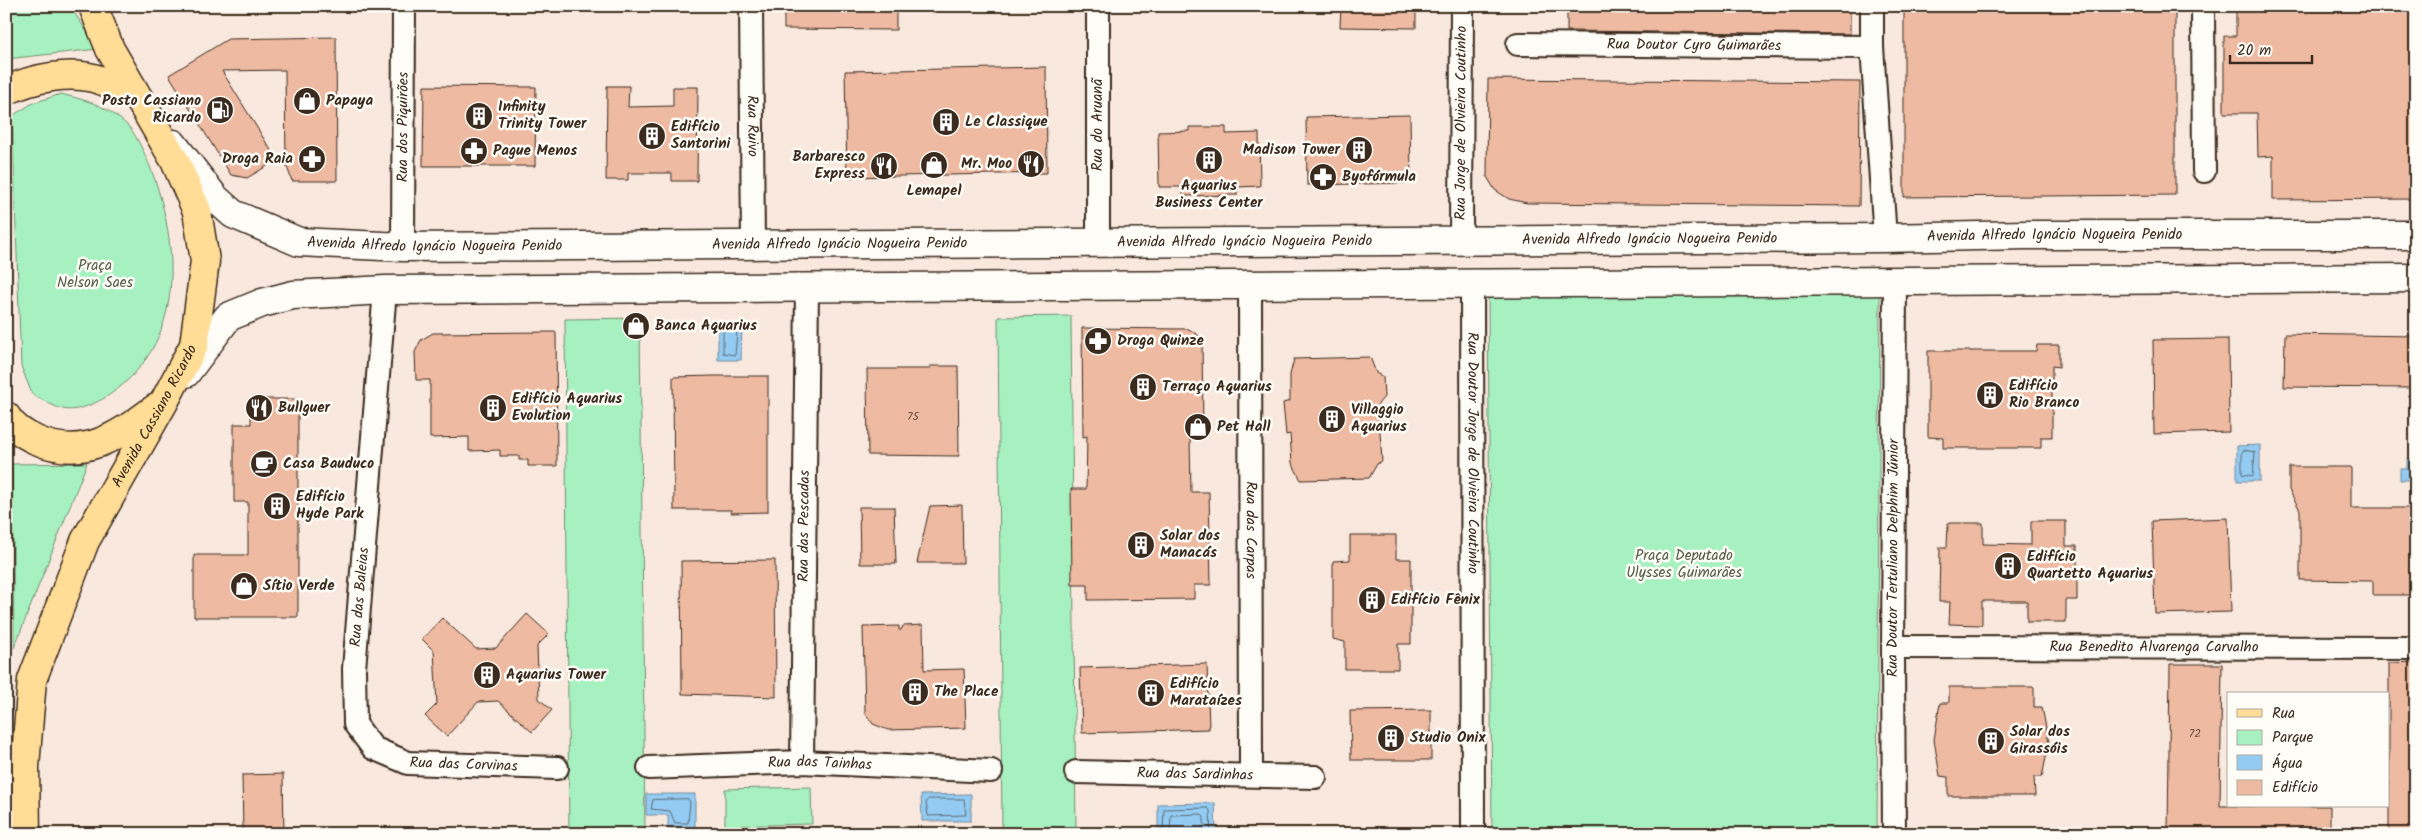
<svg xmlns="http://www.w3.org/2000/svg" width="2422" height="840" font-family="Kalam,sans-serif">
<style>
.green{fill:#a7f1c0;stroke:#718e6f}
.water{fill:#93cbf2;stroke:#708b9d}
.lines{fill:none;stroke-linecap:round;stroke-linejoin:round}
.shore{stroke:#5e6a73;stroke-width:1}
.building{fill:#efbaa2;stroke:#3b2a1e}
.minor-casing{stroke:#3b2a1e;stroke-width:26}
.tertiary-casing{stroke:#3b2a1e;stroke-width:31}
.primary-casing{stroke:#3b2a1e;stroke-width:31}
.minor{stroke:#fdfcf7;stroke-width:22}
.tertiary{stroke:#fdfcf7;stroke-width:28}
.primary{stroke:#ffdd96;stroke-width:28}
.labels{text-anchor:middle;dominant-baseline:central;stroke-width:5;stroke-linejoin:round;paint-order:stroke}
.number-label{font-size:12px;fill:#684e3f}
.street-label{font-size:15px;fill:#3b2a1e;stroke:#fdfcf7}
.poi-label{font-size:15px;font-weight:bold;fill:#3b2a1e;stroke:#fdfcf7;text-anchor:start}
.park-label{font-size:15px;fill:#565c46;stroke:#fdfcf7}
</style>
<rect width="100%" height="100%" fill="#f9e8de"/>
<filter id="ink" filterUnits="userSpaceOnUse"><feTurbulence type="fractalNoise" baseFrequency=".02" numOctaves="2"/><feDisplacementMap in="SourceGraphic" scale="10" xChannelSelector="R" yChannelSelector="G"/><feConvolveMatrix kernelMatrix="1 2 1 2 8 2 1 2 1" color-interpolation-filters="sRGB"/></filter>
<g filter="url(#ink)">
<!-- green -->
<g class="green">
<polygon points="6,6 70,6 98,49 6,59"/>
<path d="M61,94c28,7 45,11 67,32 10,10 22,40 27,54 25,74 28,163 -43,213 -11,8 -35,20 -49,16 -10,-2 -21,-10 -31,-15l-11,-28 -9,-250 21,-13z"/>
<polygon points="1488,294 1880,295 1877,834 1492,834"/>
<polygon points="1071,316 1076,834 1002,834 998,317"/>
<polygon points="640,318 645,834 569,834 565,319"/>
<polygon points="87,463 14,648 12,464"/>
<polygon points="811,787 812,824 725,826 725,789"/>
</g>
<!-- water -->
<g class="water">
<polygon points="718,324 742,324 741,360 718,360"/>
<polygon points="2260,445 2260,481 2237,481 2237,446"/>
<polygon points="2407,459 2416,459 2416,480 2400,480 2400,468 2407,468"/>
<polygon points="646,794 695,794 695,828 668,828 668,815 646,815"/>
<polygon points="971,794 971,821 922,821 921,795"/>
<polygon points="1215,803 1216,834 1158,834 1158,804"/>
</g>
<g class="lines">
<!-- shore -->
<g class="shore">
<polygon points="726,329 737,331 735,355 723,353 723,331"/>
<polygon points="2244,450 2255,452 2253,476 2242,474 2242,453"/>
<polygon points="688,799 690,802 688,823 675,823 670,811 651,809 653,800"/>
<polygon points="929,799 964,799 966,815 928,816 926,802"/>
<polyline points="1163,834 1164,809 1208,808 1210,810 1211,834"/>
<polyline points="1170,834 1171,815 1201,814 1204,817 1204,834"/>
</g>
</g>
<!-- building -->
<g class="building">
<polygon points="784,6 896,6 896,30 784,29"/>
<polygon points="1341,6 1416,6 1416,28 1340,27"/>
<polygon points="1567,6 1850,6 1850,34 1567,31"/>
<polygon points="1904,6 2175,6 2175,195 1904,197"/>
<polygon points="2236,6 2416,6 2416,199 2273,200 2273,156 2258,157 2257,113 2224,113 2224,36 2236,36"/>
<polygon points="336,37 337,181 292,181 286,164 285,70 222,71 277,160 247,178 231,175 169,75 228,39"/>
<polygon points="1046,67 1047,173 847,177 845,71"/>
<polygon points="1488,79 1860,82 1859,206 1527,203 1509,199 1495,190 1487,177"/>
<polygon points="424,86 536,87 535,166 423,166"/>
<polygon points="607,86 629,86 628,107 673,106 673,87 698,87 697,181 672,181 672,173 628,173 628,180 606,180"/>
<polygon points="1410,115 1411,183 1307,185 1306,117"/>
<polygon points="1189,127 1226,127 1226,134 1259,133 1260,186 1237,187 1237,195 1183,196 1183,187 1159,187 1158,132 1189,131"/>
<polygon points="1082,328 1189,329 1202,338 1203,436 1190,436 1191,492 1209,492 1211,585 1194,585 1194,599 1088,600 1088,585 1072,585 1071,489 1086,489 1087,436 1083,437"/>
<polygon points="556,332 557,466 528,466 528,460 519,460 519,456 500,456 500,450 469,451 469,437 430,438 430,380 416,380 415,352 421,340 433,333"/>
<polygon points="2285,334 2416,336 2416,388 2284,387"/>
<polygon points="2228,339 2229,432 2154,434 2153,340"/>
<polygon points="2037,345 2059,345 2059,367 2052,366 2052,437 2041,437 2041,448 1943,448 1943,438 1928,437 1928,351 2036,351"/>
<polygon points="1370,357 1376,373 1383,377 1384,397 1378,404 1382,461 1377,464 1369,478 1301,480 1292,463 1290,434 1286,435 1283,403 1290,401 1290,375 1294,359"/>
<polygon points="930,366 958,366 959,456 868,455 867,369 930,369"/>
<polygon points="714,376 768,376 768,512 731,513 731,510 674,510 673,377"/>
<polygon points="251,399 298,399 298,617 194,617 194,555 248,555 248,502 234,502 234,424 251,424"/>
<polygon points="2289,467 2351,467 2351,508 2416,508 2416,595 2373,595 2373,581 2300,580 2300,510 2289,490"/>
<polygon points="962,505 963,563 917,563 930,506"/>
<polygon points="859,507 894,507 896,564 860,564"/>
<polygon points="2228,518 2231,612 2155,614 2152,521"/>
<polygon points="2031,521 2066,521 2066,546 2077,546 2077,600 2066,600 2066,622 2027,622 2027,601 1982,601 1982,625 1949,624 1950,602 1939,602 1940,547 1947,547 1948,523 1983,523 1983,544 2031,545"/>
<polygon points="1350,535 1396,535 1396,559 1411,559 1411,644 1398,644 1398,669 1345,669 1345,642 1333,639 1333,561 1350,560"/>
<polygon points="775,560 776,697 682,694 681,561"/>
<polygon points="527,614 549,634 537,646 539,699 552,710 532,732 498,701 478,702 447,736 425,716 437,704 434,651 422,639 442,618 476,649 496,648"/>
<polygon points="923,625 924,670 964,669 966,728 888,730 873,724 865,713 863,627 899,626 899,630 901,630 903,626"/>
<polygon points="2416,662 2416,834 2389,834 2389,663"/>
<polygon points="1207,664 1209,729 1082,733 1080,668"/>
<polygon points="2170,664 2222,664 2220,806 2330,806 2330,834 2168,834"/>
<polygon points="1949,687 2034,687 2034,707 2042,707 2049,743 2042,777 2034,777 2035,796 1948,796 1948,777 1940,776 1934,740 1940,703 1949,703"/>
<polygon points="1431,710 1431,760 1351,760 1350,711"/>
<polygon points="283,774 284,834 243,834 242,775"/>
</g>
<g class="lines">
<!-- minor casing -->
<g class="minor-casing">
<g id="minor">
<path id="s1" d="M751,6l2,239"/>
<polyline points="1098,6 1098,243"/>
<polyline points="1872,6 1872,47 1885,238"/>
<polyline points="2203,6 2204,171"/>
<path id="s2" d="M1518,44l354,3"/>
<path id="s3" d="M1461,241l1,-235"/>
<path id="s4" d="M403,247l1,-241"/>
<path id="s5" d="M1472,283l1,551"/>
<path id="s6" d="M1250,284l1,491"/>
<path id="s7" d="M385,290l-31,379 1,55 18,24 35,15 149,5"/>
<path id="s8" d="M1893,647l523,1"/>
<path id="s9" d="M802,762l5,-473"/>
<path id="s10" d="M649,768l153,-6 189,9"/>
<path id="s11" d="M1076,772l239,5"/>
<path id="s12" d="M1894,834l-1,-181 2,-372"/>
</g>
</g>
<!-- tertiary casing -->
<g class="tertiary-casing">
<g id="tertiary">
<path id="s13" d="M173,144l42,54 18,16 66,28 104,5 1482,-9 140,-3h391"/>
<polyline points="186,373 228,317 262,303 293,295 385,290 2416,278"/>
</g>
</g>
<!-- primary casing -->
<g class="primary-casing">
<g id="primary">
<path d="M6,91c26,-13 66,-21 94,-11 12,4 24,10 35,16"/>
<path d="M6,416c6,11 19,19 30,24 48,21 82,-4 120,-32"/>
<path id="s14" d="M26,834l-1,-67 7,-87 53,-139 79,-139 30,-57 11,-84 -8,-50 -22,-50 -65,-112 -17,-43"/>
</g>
</g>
<!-- minor -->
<use href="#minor" class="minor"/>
<!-- tertiary -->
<use href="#tertiary" class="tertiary"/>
<!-- primary -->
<use href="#primary" class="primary"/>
</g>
</g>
<!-- icons -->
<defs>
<g id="shop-disc" transform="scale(1.4375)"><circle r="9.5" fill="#3b2a1e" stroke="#fdfcf7"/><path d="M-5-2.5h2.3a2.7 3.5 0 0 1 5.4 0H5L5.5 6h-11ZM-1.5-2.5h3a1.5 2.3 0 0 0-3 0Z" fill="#fff"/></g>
<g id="fuel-disc" transform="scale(1.4375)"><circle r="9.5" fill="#3b2a1e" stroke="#fdfcf7"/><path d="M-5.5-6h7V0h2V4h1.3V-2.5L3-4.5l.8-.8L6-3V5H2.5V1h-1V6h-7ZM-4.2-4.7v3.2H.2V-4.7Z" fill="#fff"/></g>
<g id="building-disc" transform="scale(1.4375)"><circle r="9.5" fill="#3b2a1e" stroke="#fdfcf7"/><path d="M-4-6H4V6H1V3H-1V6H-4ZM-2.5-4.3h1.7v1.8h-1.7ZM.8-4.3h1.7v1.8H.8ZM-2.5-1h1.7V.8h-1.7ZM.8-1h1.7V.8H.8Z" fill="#fff"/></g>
<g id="pharmacy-disc" transform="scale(1.4375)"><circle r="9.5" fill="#3b2a1e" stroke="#fdfcf7"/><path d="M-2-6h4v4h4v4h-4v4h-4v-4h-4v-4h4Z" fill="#fff"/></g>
<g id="restaurant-disc" transform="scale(1.4375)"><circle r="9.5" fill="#3b2a1e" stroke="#fdfcf7"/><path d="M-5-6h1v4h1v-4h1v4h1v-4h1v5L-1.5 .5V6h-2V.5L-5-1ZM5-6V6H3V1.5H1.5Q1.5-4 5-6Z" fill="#fff"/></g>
<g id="cafe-disc" transform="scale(1.4375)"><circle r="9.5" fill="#3b2a1e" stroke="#fdfcf7"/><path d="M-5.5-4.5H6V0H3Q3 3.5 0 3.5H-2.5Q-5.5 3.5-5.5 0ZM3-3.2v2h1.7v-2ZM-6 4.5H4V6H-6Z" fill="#fff"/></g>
</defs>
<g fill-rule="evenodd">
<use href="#shop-disc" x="307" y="101"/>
<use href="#fuel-disc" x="220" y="110"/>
<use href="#building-disc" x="479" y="116"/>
<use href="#building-disc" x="946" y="122"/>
<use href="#building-disc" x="652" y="136"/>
<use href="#building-disc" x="1359" y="150"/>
<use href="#pharmacy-disc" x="474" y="151"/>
<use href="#pharmacy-disc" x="312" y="159"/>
<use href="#building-disc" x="1209" y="160"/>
<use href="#restaurant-disc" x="1031" y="164"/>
<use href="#shop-disc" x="934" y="165"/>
<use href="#restaurant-disc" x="884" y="166"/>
<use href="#pharmacy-disc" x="1323" y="177"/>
<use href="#shop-disc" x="636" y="326"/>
<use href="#pharmacy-disc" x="1098" y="341"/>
<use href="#building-disc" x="1143" y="387"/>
<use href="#building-disc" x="1990" y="395"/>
<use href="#restaurant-disc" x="259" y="408"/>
<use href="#building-disc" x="493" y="408"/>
<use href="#building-disc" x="1332" y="419"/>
<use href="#shop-disc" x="1198" y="427"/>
<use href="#cafe-disc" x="264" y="464"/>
<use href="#building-disc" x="277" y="506"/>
<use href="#building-disc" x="1141" y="545"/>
<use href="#building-disc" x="2008" y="566"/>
<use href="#shop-disc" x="244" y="586"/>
<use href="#building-disc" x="1372" y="600"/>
<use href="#building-disc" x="487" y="675"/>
<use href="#building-disc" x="915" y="692"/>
<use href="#building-disc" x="1151" y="693"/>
<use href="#building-disc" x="1391" y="738"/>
<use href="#building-disc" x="1991" y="741"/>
</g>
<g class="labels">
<!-- number labels -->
<g class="number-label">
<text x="913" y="416">75</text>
<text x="2195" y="733">72</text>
</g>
<!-- street labels -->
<g class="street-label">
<text stroke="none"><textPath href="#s2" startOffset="176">Rua Doutor Cyro Guimarães</textPath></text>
<text stroke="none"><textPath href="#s3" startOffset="118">Rua Jorge de Olvieira Coutinho</textPath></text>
<text transform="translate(1098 125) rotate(-90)">Rua do Aruanã</text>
<text stroke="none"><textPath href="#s1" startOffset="120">Rua Ruivo</textPath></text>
<text stroke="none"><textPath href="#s4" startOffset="120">Rua dos Piquirões</textPath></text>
<text stroke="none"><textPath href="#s13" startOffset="1920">Avenida Alfredo Ignácio Nogueira Penido</textPath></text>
<text stroke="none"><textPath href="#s13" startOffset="1515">Avenida Alfredo Ignácio Nogueira Penido</textPath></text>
<text stroke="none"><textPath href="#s13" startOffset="1110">Avenida Alfredo Ignácio Nogueira Penido</textPath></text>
<text stroke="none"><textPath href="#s13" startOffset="300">Avenida Alfredo Ignácio Nogueira Penido</textPath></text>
<text stroke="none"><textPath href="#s13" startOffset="705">Avenida Alfredo Ignácio Nogueira Penido</textPath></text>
<text stroke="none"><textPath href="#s14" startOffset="446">Avenida Cassiano Ricardo</textPath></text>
<text stroke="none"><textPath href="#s5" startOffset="170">Rua Doutor Jorge de Olvieira Coutinho</textPath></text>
<text stroke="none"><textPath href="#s9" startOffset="236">Rua das Pescadas</textPath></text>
<text stroke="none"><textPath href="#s6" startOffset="246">Rua das Carpas</textPath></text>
<text stroke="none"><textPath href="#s12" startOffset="276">Rua Doutor Tertuliano Delphim Júnior</textPath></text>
<text transform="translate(360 597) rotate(-85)">Rua das Baleias</text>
<text stroke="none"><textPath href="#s8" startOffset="261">Rua Benedito Alvarenga Carvalho</textPath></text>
<text stroke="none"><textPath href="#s7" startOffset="559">Rua das Corvinas</textPath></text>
<text stroke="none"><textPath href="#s10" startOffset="171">Rua das Tainhas</textPath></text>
<text stroke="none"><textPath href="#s11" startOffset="119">Rua das Sardinhas</textPath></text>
</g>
<!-- poi labels -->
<g class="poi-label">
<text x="201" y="101" text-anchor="end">Posto Cassiano<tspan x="201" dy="17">Ricardo</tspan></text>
<text x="326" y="101">Papaya</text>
<text x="498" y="107">Infinity<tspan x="498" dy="17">Trinity Tower</tspan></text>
<text x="965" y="122">Le Classique</text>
<text x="671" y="127">Edifício<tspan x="671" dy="17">Santorini</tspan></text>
<text x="1340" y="150" text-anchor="end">Madison Tower</text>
<text x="493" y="151">Pague Menos</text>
<text x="865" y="157" text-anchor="end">Barbaresco<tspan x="865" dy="17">Express</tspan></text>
<text x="293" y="159" text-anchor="end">Droga Raia</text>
<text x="1012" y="164" text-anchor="end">Mr. Moo</text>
<text x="1342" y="177">Byofórmula</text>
<text x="1209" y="186" text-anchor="middle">Aquarius<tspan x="1209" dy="17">Business Center</tspan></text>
<text x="934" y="191" text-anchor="middle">Lemapel</text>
<text x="655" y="326">Banca Aquarius</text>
<text x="1117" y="341">Droga Quinze</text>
<text x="2009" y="386">Edifício<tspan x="2009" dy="17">Rio Branco</tspan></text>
<text x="1162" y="387">Terraço Aquarius</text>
<text x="512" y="399">Edifício Aquarius<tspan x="512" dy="17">Evolution</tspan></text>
<text x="278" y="408">Bullguer</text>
<text x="1351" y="410">Villaggio<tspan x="1351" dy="17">Aquarius</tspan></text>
<text x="1217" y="427">Pet Hall</text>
<text x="283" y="464">Casa Bauduco</text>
<text x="296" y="497">Edifício<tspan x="296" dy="17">Hyde Park</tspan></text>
<text x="1160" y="536">Solar dos<tspan x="1160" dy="17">Manacás</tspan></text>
<text x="2027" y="557">Edifício<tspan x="2027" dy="17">Quartetto Aquarius</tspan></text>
<text x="263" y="586">Sítio Verde</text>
<text x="1391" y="600">Edifício Fênix</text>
<text x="506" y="675">Aquarius Tower</text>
<text x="1170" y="684">Edifício<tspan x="1170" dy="17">Marataízes</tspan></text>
<text x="934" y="692">The Place</text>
<text x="2010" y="732">Solar dos<tspan x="2010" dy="17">Girassóis</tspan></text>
<text x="1410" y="738">Studio Onix</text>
</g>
<!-- park labels -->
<g class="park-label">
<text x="95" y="266">Praça<tspan x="95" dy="17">Nelson Saes</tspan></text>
<text x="1684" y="556">Praça Deputado<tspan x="1684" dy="17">Ulysses Guimarães</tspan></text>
</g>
</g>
<!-- margin -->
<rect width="2422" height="840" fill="none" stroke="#fdfcf7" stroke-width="25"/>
<rect x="12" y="12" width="2397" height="815" fill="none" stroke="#3b2a1e" stroke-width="2" filter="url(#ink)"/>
<!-- legend -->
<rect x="2227" y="692" width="162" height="115" fill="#fdfcf7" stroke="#afa8a0"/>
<rect x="2237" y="709" width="25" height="8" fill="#ffdd96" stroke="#afa8a0"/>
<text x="2272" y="718" font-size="15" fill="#3b2a1e">Rua</text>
<rect x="2237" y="730" width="25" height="15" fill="#a7f1c0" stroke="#afa8a0"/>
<text x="2272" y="742" font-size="15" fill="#3b2a1e">Parque</text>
<rect x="2237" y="755" width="25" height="15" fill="#93cbf2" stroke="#afa8a0"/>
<text x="2272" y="768" font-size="15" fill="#3b2a1e">Água</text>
<rect x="2237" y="780" width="25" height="15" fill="#efbaa2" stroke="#afa8a0"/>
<text x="2272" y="792" font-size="15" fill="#3b2a1e">Edifício</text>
<!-- scale -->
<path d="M2230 55v8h82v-8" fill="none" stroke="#3b2a1e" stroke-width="2.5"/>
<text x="2237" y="55" font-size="15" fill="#3b2a1e" stroke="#fdfcf7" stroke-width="4" paint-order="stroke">20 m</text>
</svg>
